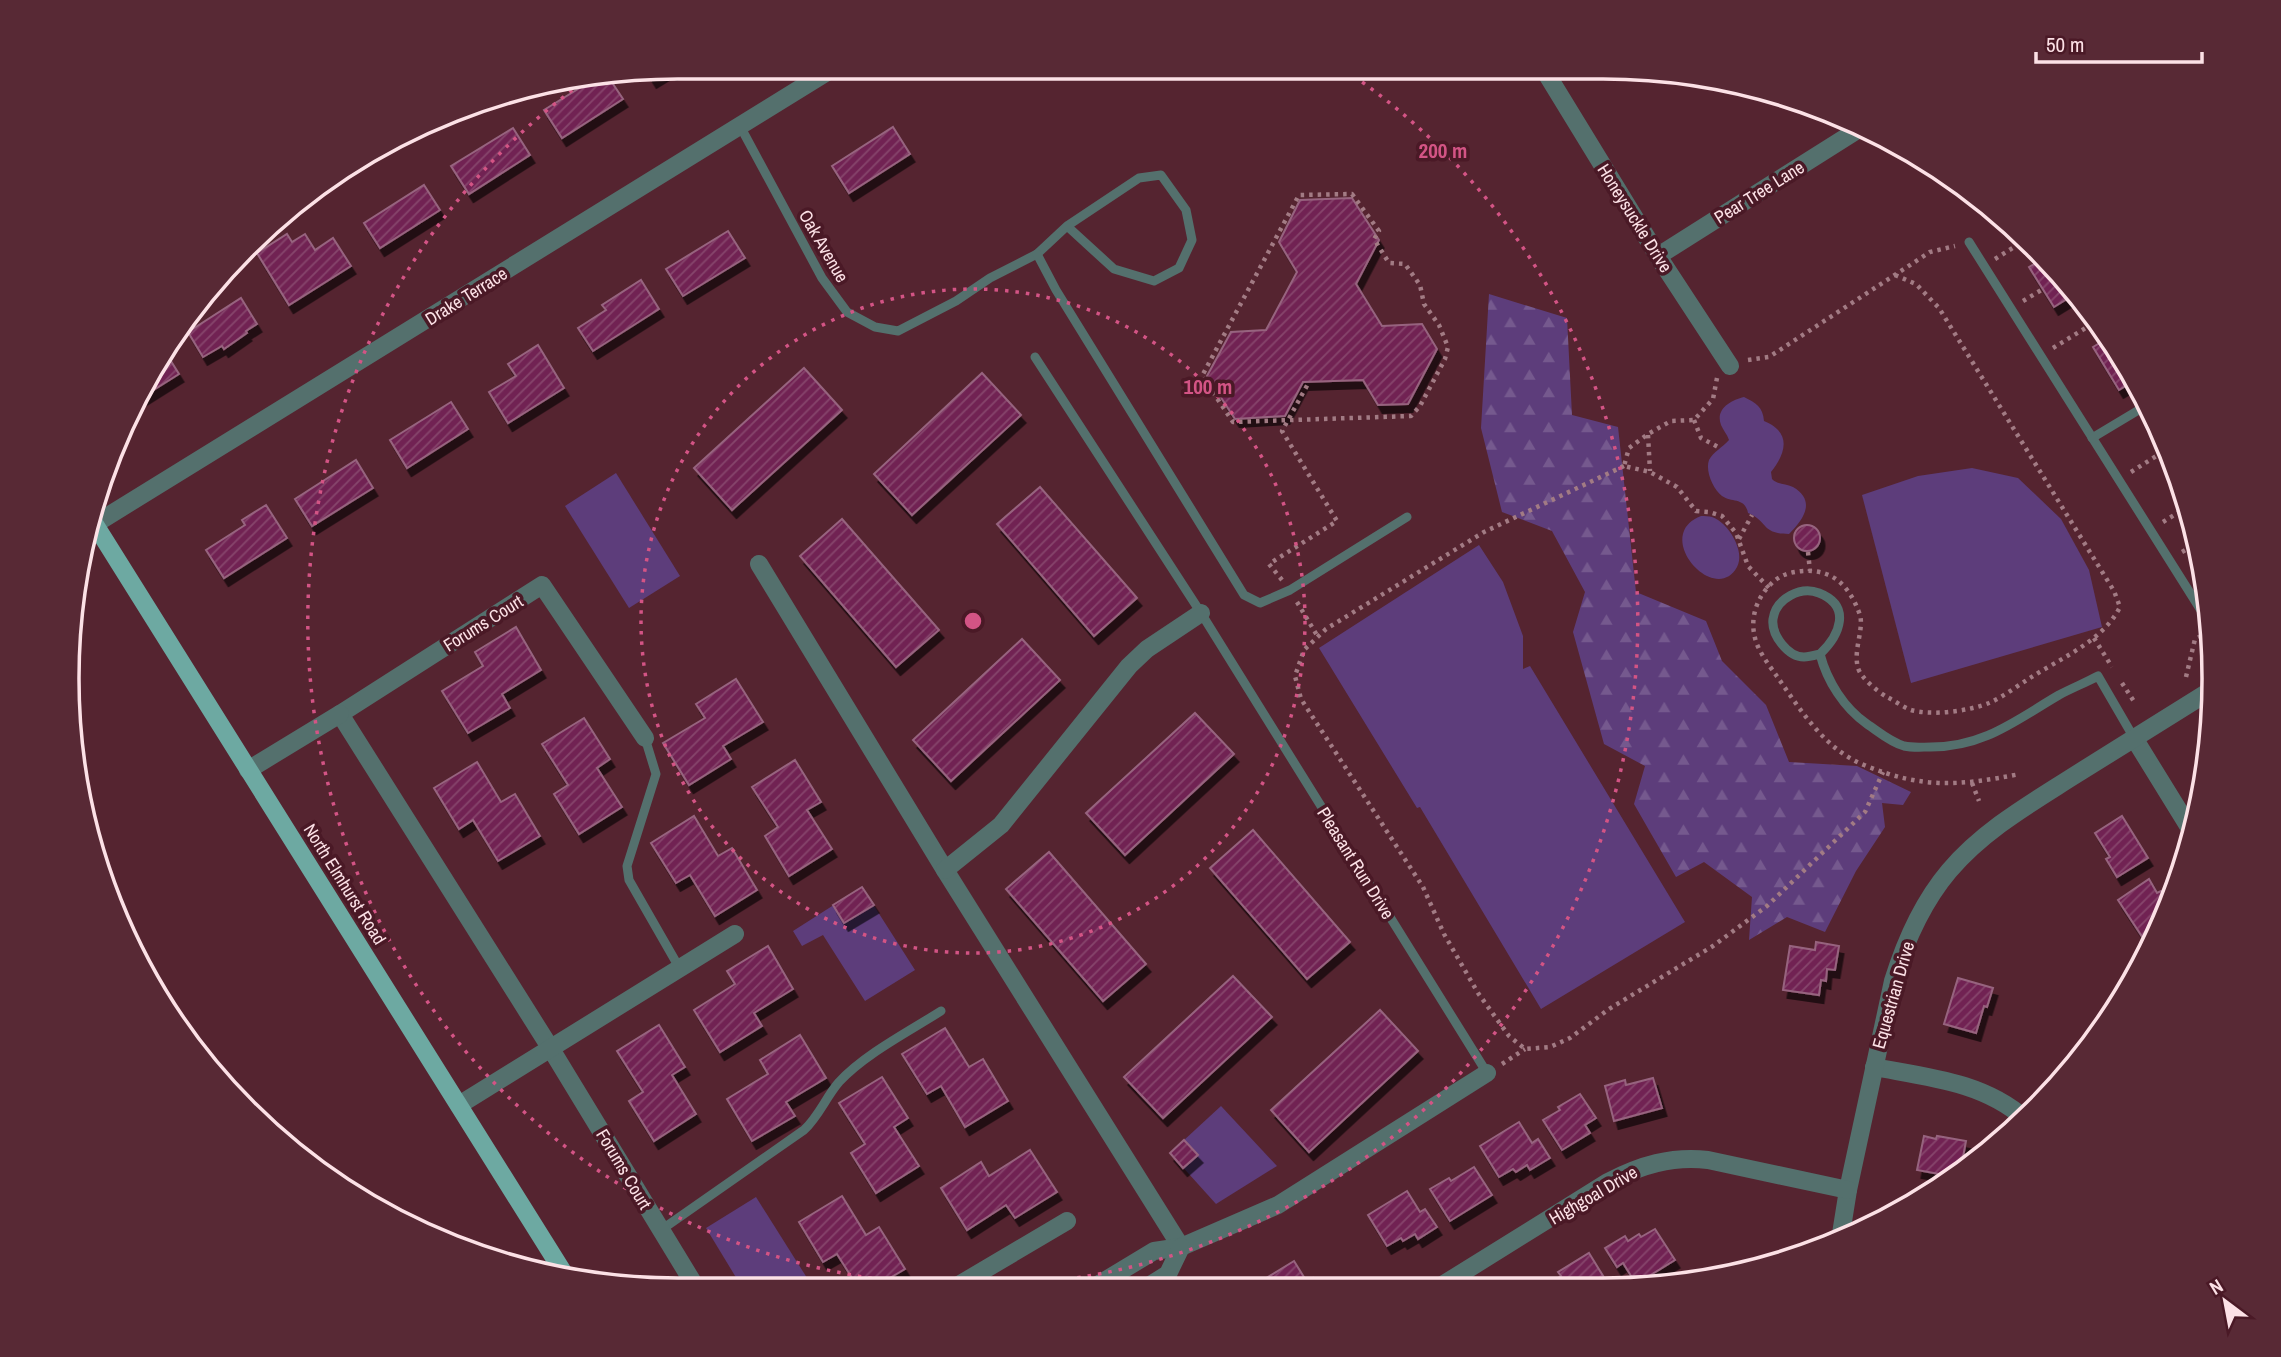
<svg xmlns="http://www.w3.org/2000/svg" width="2281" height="1357" font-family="'Archivo Narrow',sans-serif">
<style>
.forest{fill:url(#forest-firs)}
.park{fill:#5d3d7b}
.building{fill:url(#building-hatch);stroke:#97647f;stroke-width:2;filter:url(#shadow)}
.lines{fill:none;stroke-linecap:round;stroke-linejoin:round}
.path{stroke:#a27b84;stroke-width:4.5;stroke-dasharray:3.5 5;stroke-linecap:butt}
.lane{stroke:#54706d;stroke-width:9}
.street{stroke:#54706d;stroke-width:18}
.primary{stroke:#6da9a2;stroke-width:18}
.ring{fill:none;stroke:#d35485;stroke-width:3.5;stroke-dasharray:3.5 7}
.labels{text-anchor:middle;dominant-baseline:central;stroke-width:7;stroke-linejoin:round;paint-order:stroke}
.street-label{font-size:18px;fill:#fce1e6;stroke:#4a1926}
.rim{fill:none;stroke:#fce1e6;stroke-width:3.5}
.centre{fill:#d35485;stroke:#4a1926;stroke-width:3.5}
.ring-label{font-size:21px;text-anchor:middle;font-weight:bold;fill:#d35485;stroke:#4a1926;stroke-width:7;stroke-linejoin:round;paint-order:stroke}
</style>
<defs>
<pattern id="forest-firs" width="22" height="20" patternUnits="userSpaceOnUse" patternTransform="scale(1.75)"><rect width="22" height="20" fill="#5d3d7b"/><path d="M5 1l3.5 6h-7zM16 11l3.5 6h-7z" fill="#75598e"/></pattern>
<pattern id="building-hatch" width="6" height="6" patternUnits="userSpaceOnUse" patternTransform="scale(1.75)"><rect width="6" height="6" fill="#712453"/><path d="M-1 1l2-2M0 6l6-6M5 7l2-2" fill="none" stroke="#86446c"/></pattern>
<filter id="shadow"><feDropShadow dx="4.5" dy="8" stdDeviation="0" flood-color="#0009"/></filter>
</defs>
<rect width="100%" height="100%" fill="#552430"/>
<!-- forest -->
<polygon class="forest" points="1489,294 1567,318 1572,415 1618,427 1636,592 1706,621 1722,661 1766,705 1789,762 1857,766 1911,792 1903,805 1882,803 1885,827 1856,871 1825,932 1787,917 1749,940 1752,897 1704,862 1676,877 1634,804 1645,766 1604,744 1573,632 1585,592 1552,531 1502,512 1481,428"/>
<!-- park -->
<g class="park">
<path d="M1744,397c12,6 19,10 20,24 27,11 23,31 7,51l1,7c6,6 13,4 21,8 24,14 10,33 -4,47 -28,0 -21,-13 -41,-21 -3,-16 -16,-10 -26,-17 -9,-7 -17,-25 -13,-36 4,-8 14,-13 20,-20 -2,-6 -6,-10 -8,-15 -6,-16 10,-25 23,-28z"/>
<polygon points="1972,468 2018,478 2061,519 2089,570 2102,627 1911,683 1862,495 1918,476"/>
<polygon points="616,473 680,576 629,608 565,506"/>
<path d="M1701,516c4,0 8,0 11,1 16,5 34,35 25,50 -22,40 -86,-32 -36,-51z"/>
<polygon points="1479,545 1503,582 1523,636 1523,669 1530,666 1685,922 1541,1009 1420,807 1417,808 1319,648"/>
<polygon points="862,887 915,970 865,1001 823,935 802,946 793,931"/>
<polygon points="1221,1106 1277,1166 1216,1204 1170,1153"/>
<polygon points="756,1197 814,1289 743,1289 706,1228"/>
</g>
<!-- building -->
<g class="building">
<polygon points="681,67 672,72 670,69 652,80 647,72"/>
<polygon points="609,78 623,99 562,138 544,110 591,81"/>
<polygon points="893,127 910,154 849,193 832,166"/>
<polygon points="513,128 530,155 469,194 451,166"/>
<polygon points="424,185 440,210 380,248 364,223"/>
<polygon points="1352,198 1379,240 1356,284 1382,326 1422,324 1437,349 1408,404 1378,405 1363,380 1303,382 1285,416 1235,419 1207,376 1231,332 1266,330 1297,272 1279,242 1300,200"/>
<polygon points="728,231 745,258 683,296 666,269"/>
<polygon points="287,234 292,242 305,234 315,250 333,238 351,266 289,305 257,253"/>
<polygon points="2036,246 2075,294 2054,307 2029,267 2043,259"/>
<polygon points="641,280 659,309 593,351 578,328 606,310 602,305"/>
<polygon points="241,298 257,324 246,331 247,333 224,349 222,346 203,357 188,332"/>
<polygon points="2110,337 2134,381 2119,390 2093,347"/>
<polygon points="538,345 564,388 508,423 489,392 516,376 508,364"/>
<polygon points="164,350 179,374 144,396"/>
<polygon points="804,368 842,410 732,510 694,468"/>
<polygon points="982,373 1021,415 912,515 874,474"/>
<polygon points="451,402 468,429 407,468 390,440"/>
<polygon points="356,460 373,488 312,526 295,499"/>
<polygon points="1040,487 1137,598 1094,636 997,524"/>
<polygon points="266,505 287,538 224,578 206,550 245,525 242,520"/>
<polygon points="842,519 939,630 896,667 800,556"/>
<circle cx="1807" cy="538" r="13"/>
<polygon points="516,627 541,670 502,694 510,708 468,733 442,691 483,666 475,652"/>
<polygon points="1022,639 1060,680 951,781 913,740"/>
<polygon points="736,679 763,722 723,746 731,759 689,785 663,743 705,718 696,704"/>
<polygon points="1195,713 1234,754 1125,855 1086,813"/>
<polygon points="584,718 610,759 597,768 622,807 579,834 554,794 568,785 542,744"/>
<polygon points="795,760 821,802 807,810 832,849 789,876 765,836 778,827 752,787"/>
<polygon points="477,762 501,802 515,794 540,836 498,861 473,820 459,829 434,788"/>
<polygon points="694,816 718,856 732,848 757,890 715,916 690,875 676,883 651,843"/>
<polygon points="2122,816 2148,858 2117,877 2106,859 2110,857 2095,833"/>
<polygon points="1253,830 1350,942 1307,979 1210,868"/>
<polygon points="1049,852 1146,964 1103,1001 1006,889"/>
<polygon points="2149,879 2157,893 2161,891 2169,902 2172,900 2160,927 2143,938 2118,900"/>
<polygon points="862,887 874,905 844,923 833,905"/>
<polygon points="1816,942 1839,946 1835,970 1827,969 1826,981 1821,980 1819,995 1783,990 1790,946 1815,950"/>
<polygon points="768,946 793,989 754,1013 762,1026 720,1052 694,1010 735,984 727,971"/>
<polygon points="1233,976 1272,1017 1163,1118 1124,1077"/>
<polygon points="1958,978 1993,988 1987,1007 1984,1006 1976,1033 1944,1024"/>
<polygon points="1380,1010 1418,1051 1309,1152 1271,1110"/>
<polygon points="659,1025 685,1067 672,1075 696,1114 654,1141 629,1101 643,1092 617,1051"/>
<polygon points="945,1028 969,1067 983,1059 1008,1101 965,1127 941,1086 927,1094 902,1054"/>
<polygon points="800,1035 826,1078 786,1102 795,1116 752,1141 727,1099 768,1074 760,1060"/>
<polygon points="882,1077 908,1118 894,1127 919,1166 876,1193 851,1153 865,1144 839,1103"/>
<polygon points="1653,1078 1662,1108 1614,1121 1605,1086 1625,1080 1626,1085"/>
<polygon points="1580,1094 1596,1118 1585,1125 1590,1133 1562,1150 1543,1120 1560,1110 1558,1107"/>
<polygon points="1519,1122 1532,1143 1538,1139 1550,1158 1530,1170 1527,1165 1516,1172 1513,1169 1499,1177 1480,1146"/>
<polygon points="1924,1136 1936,1139 1937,1136 1966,1141 1961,1168 1950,1176 1917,1170"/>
<polygon points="1184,1140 1198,1155 1183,1168 1170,1153"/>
<polygon points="1030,1150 1057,1192 1015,1218 1006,1205 967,1230 941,1188 981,1162 989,1176"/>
<polygon points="1474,1167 1492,1195 1450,1221 1430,1189 1449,1178 1451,1181"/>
<polygon points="1407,1191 1420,1212 1425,1209 1437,1227 1418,1239 1415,1234 1403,1241 1401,1238 1387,1246 1368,1215"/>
<polygon points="842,1196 866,1235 879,1227 905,1269 871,1289 859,1289 837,1254 823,1262 799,1222"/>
<polygon points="1655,1229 1675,1260 1636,1284 1623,1263 1617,1267 1605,1248 1625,1236 1628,1241 1639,1234 1641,1237"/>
<polygon points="1589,1253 1608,1284 1599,1289 1554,1289 1550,1283 1561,1276 1558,1272"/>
<polygon points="1294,1261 1307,1282 1313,1278 1319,1289 1257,1289 1255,1285"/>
</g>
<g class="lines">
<!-- path -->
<g class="path">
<polygon points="1352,194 1379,231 1374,239 1389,263 1405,264 1420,285 1424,304 1439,325 1448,347 1445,359 1420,406 1411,416 1233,422 1202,376 1299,195"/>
<polyline points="1995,259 2027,239"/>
<path d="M1895,275l21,9 23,24 175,283 6,16c-17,34 -59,51 -90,71 -13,8 -27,19 -41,25 -20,8 -57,13 -78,7 -8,-3 -16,-9 -24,-13 -9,-5 -26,-19 -29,-29 -5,-18 6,-38 2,-53 -10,-28 -26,-46 -57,-44 -13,1 -24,4 -33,14 -14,14 -20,34 -15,53 3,13 14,27 21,37 24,34 48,74 88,90 58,24 95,21 156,9"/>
<polyline points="2023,301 2043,289"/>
<polyline points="2053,348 2097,321"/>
<polyline points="1748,360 1769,357 1930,252 1955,246"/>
<polyline points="1717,378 1713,399 1694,420 1671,421 1648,434 1629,448 1624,466 1650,472 1677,487 1696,511 1709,512 1722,516 1736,533 1748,566 1769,588"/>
<polyline points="1694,420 1701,438 1720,448"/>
<polyline points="1648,435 1650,471"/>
<polyline points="1624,466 1484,532 1326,629 1304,650 1295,676 1301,699 1423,887 1444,934 1478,993 1509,1036 1525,1049 1550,1047 1570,1038 1609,1009 1713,946 1767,906 1865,812 1883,772"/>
<polyline points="2131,472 2169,448"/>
<polyline points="2163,522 2187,507"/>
<polyline points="1739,539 1752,515"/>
<polyline points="1808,552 1810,571"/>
<polyline points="2182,552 2198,543"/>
<polyline points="1282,580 1269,564 1337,521 1282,431 1309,382"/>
<polyline points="1297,602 1318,637"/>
<polyline points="2094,638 2112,667"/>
<polyline points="2186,677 2195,639 2203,635"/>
<polyline points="2122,683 2135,703"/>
<polyline points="1972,783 1979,801"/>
<polyline points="1502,1064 1525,1049"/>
</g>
<!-- lane -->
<g class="lane">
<polyline points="740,126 822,278 847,312 875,327 898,331 956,301 990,278 1037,254 1067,226 1114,269 1154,281 1179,268 1192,240 1186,210 1161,175 1139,178 1067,226"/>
<polyline points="1969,242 2209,623"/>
<polyline points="1037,254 1056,290 1244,595 1260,603 1290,590 1407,517"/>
<polyline points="1035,357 1201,613 1487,1073"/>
<polyline points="2092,438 2147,405"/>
<path d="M1820,654c-4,1 -11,3 -16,3 -16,0 -33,-22 -31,-38 3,-21 28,-33 46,-26 33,13 21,42 1,61 7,27 24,54 47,70 12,8 23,18 37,22 9,2 18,1 27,1 53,0 85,-27 128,-52 13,-7 26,-12 39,-19l36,62"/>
<polyline points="645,738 656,774 627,866 629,880 680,969"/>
<path d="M661,1230l143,-100c15,-14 22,-33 35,-48 26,-28 69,-50 102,-71"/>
</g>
<!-- street -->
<g class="street">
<polyline points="1543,68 1658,256 1730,366"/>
<polyline points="1658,256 1859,129"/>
<polyline points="95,524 835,67"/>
<polyline points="759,564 945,870 1181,1247"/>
<polyline points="645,738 542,585 340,714 551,1049 697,1289"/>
<polyline points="2134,738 2192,832"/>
<polyline points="248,770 340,714"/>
<polyline points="945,870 1001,825 1129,666 1147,649 1201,613"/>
<path d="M1874,1067c53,10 110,15 151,52"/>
<polyline points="459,1105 735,934"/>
<path d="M1840,1240l8,-50 45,-209c12,-39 29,-78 56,-110 34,-40 79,-66 123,-94 47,-29 94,-59 141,-88"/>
<polyline points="952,1289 1067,1221"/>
<polyline points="1091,1289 1154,1251 1181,1247 1278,1205 1487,1073"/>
<polyline points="1144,1289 1168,1274 1181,1247"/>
<path d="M1436,1289l172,-107c33,-17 63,-26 100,-22l140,30"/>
</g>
<!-- primary -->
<polyline class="primary" points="89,515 565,1275"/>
</g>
<!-- distance rings -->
<g class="ring">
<circle cx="973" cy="621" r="332"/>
<path d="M1345 70A665 665 0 1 1 582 83"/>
</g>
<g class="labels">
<!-- street labels -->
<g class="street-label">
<text transform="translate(1759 192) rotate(-32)">Pear Tree Lane</text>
<text transform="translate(1635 218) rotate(58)">Honeysuckle Drive</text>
<text transform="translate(824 246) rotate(60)">Oak Avenue</text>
<text transform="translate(466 296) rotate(-32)">Drake Terrace</text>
<text transform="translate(483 623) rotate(-32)">Forums Court</text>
<text transform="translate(1356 863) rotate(58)">Pleasant Run Drive</text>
<text transform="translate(345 884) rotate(58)">North Elmhurst Road</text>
<text transform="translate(1893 995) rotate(-74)">Equestrian Drive</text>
<text transform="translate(624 1169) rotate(59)">Forums Court</text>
<text transform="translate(1593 1195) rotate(-30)">Highgoal Drive</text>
</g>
</g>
<!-- crop -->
<path d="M0 0H2281V1357H0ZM678 79H1603A599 599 0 0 1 2202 678V679A599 599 0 0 1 1603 1278H678A599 599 0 0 1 79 679V678A599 599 0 0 1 678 79Z" fill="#582935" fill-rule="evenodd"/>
<path class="rim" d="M678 79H1603A599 599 0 0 1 2202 678V679A599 599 0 0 1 1603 1278H678A599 599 0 0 1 79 679V678A599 599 0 0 1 678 79Z"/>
<circle cx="973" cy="621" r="10" class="centre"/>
<g class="ring-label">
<text x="1443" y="158">200 m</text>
<text x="1208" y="394">100 m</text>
</g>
<!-- north arrow -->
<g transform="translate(2225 1301) rotate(328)" stroke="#4a1926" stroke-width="5" paint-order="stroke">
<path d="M0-5L12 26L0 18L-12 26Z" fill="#fce1e6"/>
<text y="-10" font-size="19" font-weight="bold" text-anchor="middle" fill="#fce1e6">N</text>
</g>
<!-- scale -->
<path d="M2036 52v10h166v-10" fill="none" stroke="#fce1e6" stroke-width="3.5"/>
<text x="2046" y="52" font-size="21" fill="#fce1e6" stroke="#4a1926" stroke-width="5" paint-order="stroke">50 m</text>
</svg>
